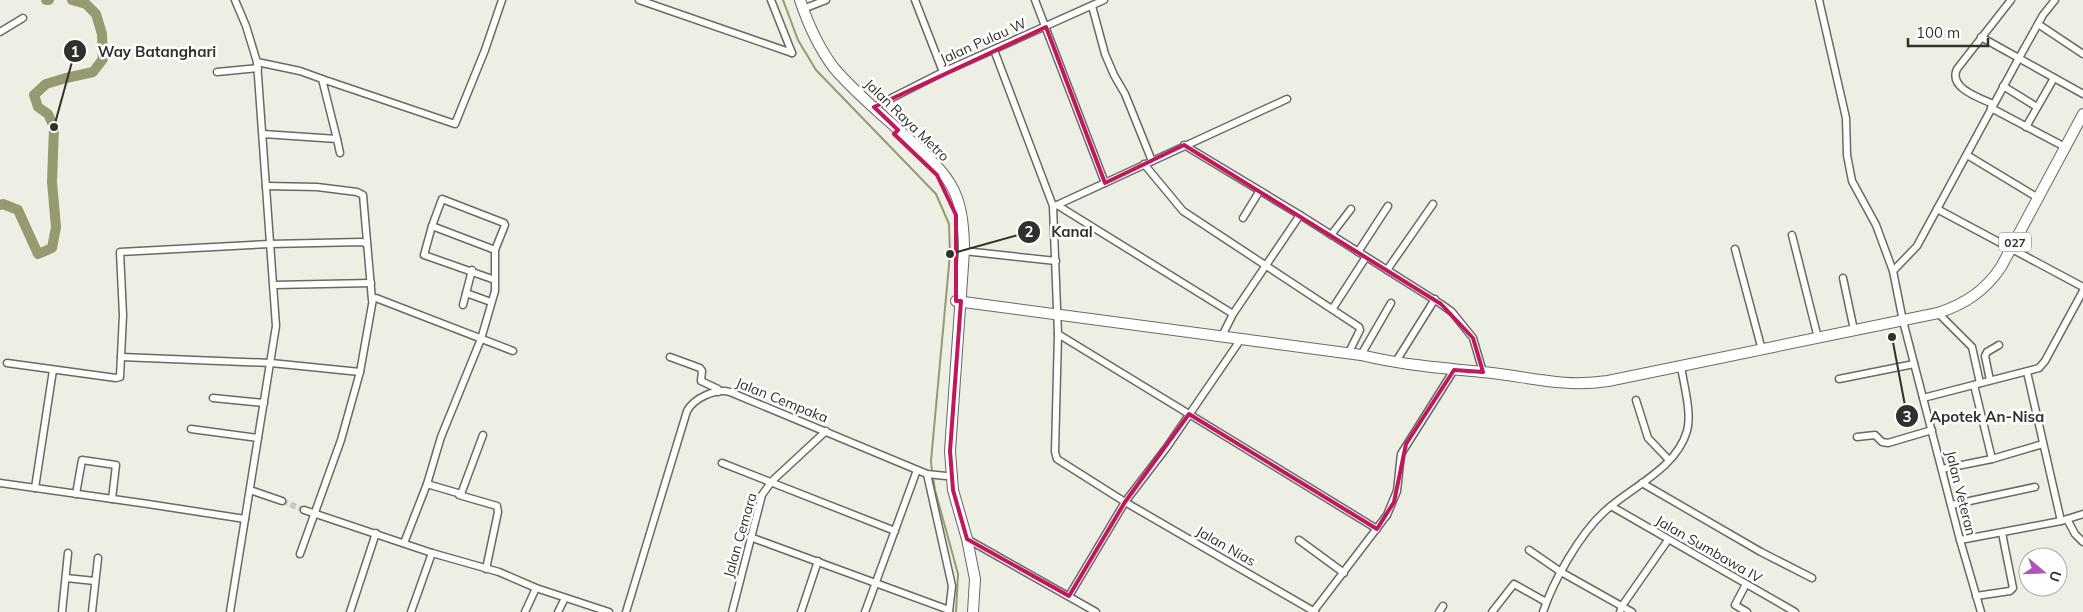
<svg xmlns="http://www.w3.org/2000/svg" width="2083" height="612" font-family="Mulish,sans-serif">
<style>
.lines{fill:none;stroke-linecap:round;stroke-linejoin:round}
.stream{stroke:#97996e;stroke-width:2}
.river{stroke:#97996e;stroke-width:10}
.minor-tunnel{stroke:#c8c9bf;stroke-width:6;stroke-dasharray:6 3;stroke-linecap:butt}
.minor-casing{stroke:#696a61;stroke-width:9}
.primary-casing{stroke:#696a61;stroke-width:12}
.trunk-casing{stroke:#696a61;stroke-width:12}
.minor{stroke:#fff;stroke-width:6}
.primary{stroke:#fff;stroke-width:10}
.trunk{stroke:#fff;stroke-width:10}
.marked{fill:none;stroke:#c2185b;stroke-width:4;stroke-linejoin:round}
.labels{text-anchor:middle;dominant-baseline:central;stroke-width:5;stroke-linejoin:round;paint-order:stroke}
.shield{fill:#fff;stroke:#6e6e6c;stroke-width:1}
.shield-label{font-size:12px;font-weight:bold;fill:#30302d}
.street-label{font-size:14px;fill:#30302d;stroke:#fff}
.leader{fill:none;stroke:#30302d;stroke-width:2}
.callout-dot{fill:#30302d;stroke:#fff;stroke-width:2}
.mark-label{font-size:15px;text-anchor:middle;font-weight:bold;fill:#fff}
.callout-label{font-size:15px;text-anchor:middle;font-weight:bold;fill:#30302d;stroke:#fff;stroke-width:5;stroke-linejoin:round;paint-order:stroke}
</style>
<rect width="100%" height="100%" fill="#eeefe4"/>
<g class="lines">
<!-- stream -->
<g class="stream">
<polyline points="783,0 798,40 816,70 936,194 949,224 950,254 931,461 932,472"/>
<polyline points="933,477 935,490 958,574 956,612"/>
</g>
<!-- river -->
<g class="river">
<polyline points="46,0 49,0"/>
<polyline points="0,205 3,204 18,210 38,254 52,248 56,227 52,182 54,127 48,114 38,107 34,95 46,84 66,78 93,72 103,59 102,34 96,14 86,4 72,0"/>
</g>
<!-- minor-tunnel -->
<polyline class="minor-tunnel" points="282,501 304,510"/>
<!-- minor casing -->
<g class="minor-casing">
<g id="minor">
<polyline points="639,0 792,53"/>
<polyline points="771,0 792,53"/>
<polyline points="915,0 943,72"/>
<polyline points="1035,0 1105,183"/>
<polyline points="1819,0 1846,118 1847,155 1852,181 1876,225 1893,271 1903,321 1960,540 1981,612"/>
<polyline points="1092,6 1105,54 1114,75 1125,94 1152,161"/>
<polyline points="803,9 826,0"/>
<polyline points="2038,24 2083,54"/>
<polyline points="0,32 23,18"/>
<polyline points="1981,37 2083,94"/>
<polyline points="994,50 1053,206 1058,334 1055,452 1057,459 1125,502 1315,612"/>
<polyline points="257,62 300,71 322,79 337,139"/>
<polyline points="217,72 258,68"/>
<polyline points="322,79 455,124 485,50 502,0"/>
<polyline points="2003,86 2037,107"/>
<path d="M1993,104c-13,-6 -45,-16 -36,-35l54,-69"/>
<polyline points="874,107 943,72 1104,0"/>
<polyline points="1991,108 2065,147"/>
<polyline points="2026,127 2054,78"/>
<polyline points="263,134 337,139 340,153"/>
<polyline points="1184,145 1300,215 1441,304 1452,312 1473,338 1483,372"/>
<polyline points="1967,155 2038,198"/>
<polyline points="1144,164 1183,211 1359,327 1360,330 1348,354"/>
<polyline points="266,186 317,187 357,192 363,195 372,300"/>
<polyline points="1057,205 1287,99"/>
<polyline points="1055,206 1057,205 1233,314"/>
<polyline points="1937,209 2083,287"/>
<polyline points="1243,218 1259,192"/>
<polyline points="432,226 495,250"/>
<polyline points="1331,235 1351,209"/>
<polyline points="1792,235 1818,338"/>
<polyline points="1735,249 1762,350"/>
<polyline points="964,251 1056,261"/>
<polyline points="1358,252 1388,206"/>
<polyline points="1387,270 1433,204"/>
<polyline points="1893,271 1917,246 2019,58 2043,15 2055,0"/>
<polyline points="1843,278 1854,330"/>
<polyline points="274,285 371,283"/>
<polyline points="466,293 491,302"/>
<polyline points="463,305 472,270"/>
<polyline points="1333,308 1366,257"/>
<polyline points="1938,313 1972,347 1980,383"/>
<polyline points="1058,334 1377,529"/>
<polyline points="1222,336 1233,314 1300,215"/>
<polyline points="1361,355 1391,303"/>
<polyline points="121,357 271,363 360,372"/>
<polyline points="670,357 700,368 702,371 701,381 718,389 718,392"/>
<polyline points="7,363 116,378 120,377 123,315 120,252 270,244 362,242 367,244"/>
<polyline points="1395,363 1435,299"/>
<polyline points="2027,372 2061,521"/>
<polyline points="1839,379 1914,364"/>
<polyline points="1990,380 1985,356 1987,352 1999,345"/>
<polyline points="1974,385 1992,459"/>
<polyline points="213,398 264,403"/>
<polyline points="1923,398 2039,368 2045,361 2083,291"/>
<polyline points="1636,400 1648,438 1669,460"/>
<polyline points="191,429 258,438"/>
<polyline points="1857,437 1875,435 1882,442 1888,443 1932,430"/>
<polyline points="722,463 895,531"/>
<polyline points="1942,469 1992,459 2043,444"/>
<polyline points="927,474 952,586 949,612"/>
<polyline points="0,483 148,504 245,519"/>
<polyline points="1642,483 1761,552 1812,578"/>
<polyline points="427,484 461,494 483,435"/>
<polyline points="35,488 53,370"/>
<polyline points="250,490 282,501"/>
<polyline points="76,494 82,460 116,465 112,499"/>
<polyline points="459,495 497,506 498,512 486,569"/>
<polyline points="1951,505 2035,487"/>
<polyline points="1611,506 1795,612"/>
<polyline points="304,510 432,553 499,572 536,588 609,612"/>
<polyline points="2067,519 2075,534 2083,542"/>
<polyline points="750,537 949,610"/>
<polyline points="967,539 1096,612"/>
<polyline points="1299,540 1344,573"/>
<polyline points="1960,540 2061,521 2083,514"/>
<polyline points="404,543 427,484 441,437 481,339 495,291 495,250 505,225 504,223 442,199 432,226 424,255 495,280"/>
<polyline points="1529,550 1561,572 1632,612"/>
<polyline points="300,554 341,440 360,372 373,299 376,298 513,351"/>
<polyline points="66,578 95,581"/>
<polyline points="1746,584 1735,605 1747,612"/>
<polyline points="1069,596 1125,502 1167,447 1241,339"/>
<polyline points="1976,596 2010,591 2013,588 2002,533"/>
<polyline points="62,612 68,553"/>
<polyline points="92,612 98,558"/>
<polyline points="230,612 276,326 257,62 246,26 235,0"/>
<polyline points="350,612 376,533"/>
<polyline points="411,612 432,553"/>
<polyline points="525,612 536,588"/>
<polyline points="558,612 565,598"/>
<path d="M626,612l61,-201c7,-13 29,-23 43,-19l197,82 19,2"/>
<polyline points="732,612 762,495 772,481 826,431"/>
<polyline points="801,612 818,561"/>
<polyline points="865,612 917,470"/>
<polyline points="1313,612 1387,515 1397,491 1401,454 1454,370"/>
<polyline points="1439,612 1443,606"/>
<polyline points="1492,612 1514,584 1546,602"/>
<path d="M1543,612c10,-31 37,-78 61,-100 27,-25 72,-43 83,-81 5,-17 -3,-46 -6,-64"/>
<polyline points="1620,612 1622,606 1668,540"/>
</g>
</g>
<!-- primary casing -->
<g class="primary-casing">
<path id="primary" d="M956,301l405,54c41,10 81,13 121,17 46,4 78,16 126,9l330,-68c27,-9 47,-22 63,-46l82,-153"/>
</g>
<!-- trunk casing -->
<g class="trunk-casing">
<path id="trunk" d="M800,0c8,24 18,47 34,68 23,27 52,50 78,74 17,16 37,33 45,56 6,17 7,35 7,53l-14,200 3,39 14,49 8,40 -2,33"/>
</g>
<!-- minor -->
<use href="#minor" class="minor"/>
<!-- primary -->
<use href="#primary" class="primary"/>
<!-- trunk -->
<use href="#trunk" class="trunk"/>
</g>
<!-- marked area -->
<path class="marked" d="M1046,27l59,156 79,-38 257,159 32,34 10,34 -29,-2 -48,74 -12,58 -17,27 -188,-115 -64,88 -56,94 -102,-57 -14,-49 -3,-39 11,-150h-5v-86l-19,-40 -43,-41 4,-4 -24,-23z"/>
<g class="labels">
<!-- shield labels -->
<rect class="shield" x="1999" y="232.5" width="32" height="19" rx="4"/>
<g class="shield-label">
<text x="2015" y="242">027</text>
</g>
<!-- street labels -->
<g class="street-label">
<text transform="translate(983 41) rotate(-24)">Jalan Pulau W</text>
<text transform="translate(907 120) rotate(44)">Jalan Raya Metro</text>
<text transform="translate(782 400) rotate(22)">Jalan Cempaka</text>
<text transform="translate(1961 493) rotate(76)">Jalan Veteran</text>
<text transform="translate(740 535) rotate(-74)">Jalan Cemara</text>
<text transform="translate(1226 546) rotate(30)">Jalan Nias</text>
<text transform="translate(1709 549) rotate(30)">Jalan Sumbawa IV</text>
</g>
</g>
<!-- callouts -->
<path class="leader" d="M54 127L75 51M950 254L1029 232M1892 337L1907 416"/>
<g class="callout-dot">
<circle cx="54" cy="127" r="5"/>
<circle cx="950" cy="254" r="5"/>
<circle cx="1892" cy="337" r="5"/>
<circle cx="75" cy="51" r="12"/>
<circle cx="1029" cy="232" r="12"/>
<circle cx="1907" cy="416" r="12"/>
</g>
<g class="mark-label">
<text x="75" y="57">1</text>
<text x="1029" y="237">2</text>
<text x="1907" y="422">3</text>
</g>
<g class="callout-label">
<text x="157" y="57">Way Batanghari</text>
<text x="1072" y="237">Kanal</text>
<text x="1987" y="422">Apotek An-Nisa</text>
</g>
<!-- north arrow -->
<g transform="translate(2043 572) rotate(109)"><circle r="24" fill="#ffffff" stroke="#acacab"/>
<path d="M0-4L9 19L0 12L-9 19Z" fill="#b153bd"/>
<text y="-8" font-size="14" font-weight="bold" text-anchor="middle" fill="#30302d">U</text>
</g>
<!-- scale -->
<path d="M1908 38v8h80v-8" fill="none" stroke="#30302d" stroke-width="2.5"/>
<text x="1916" y="38" font-size="15" fill="#30302d" stroke="#ffffff" stroke-width="4" paint-order="stroke">100 m</text>
</svg>
